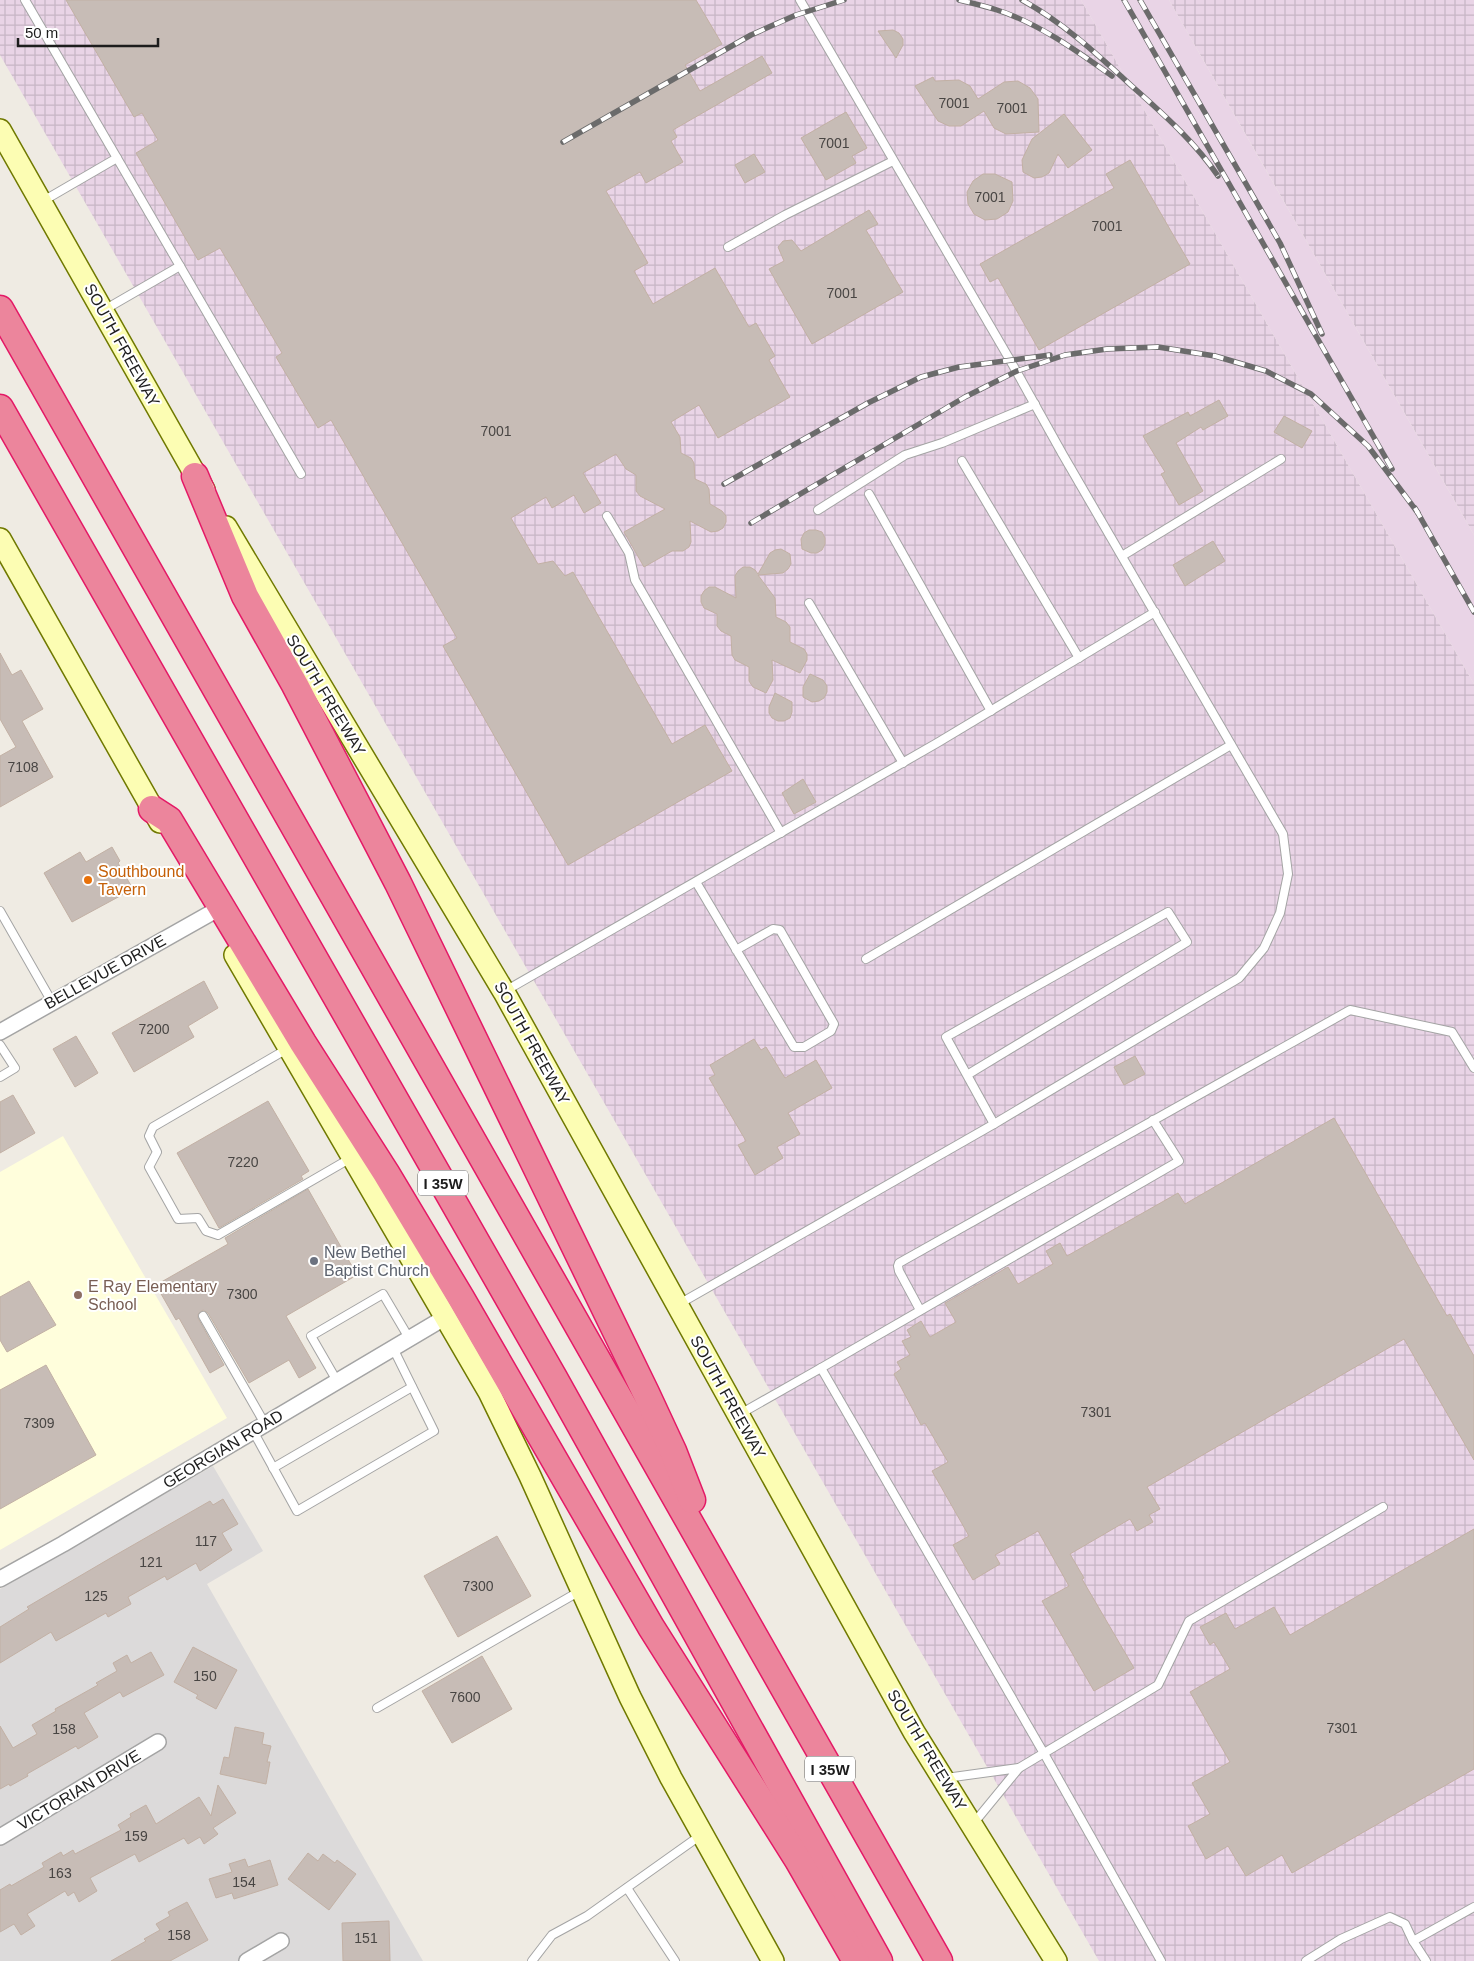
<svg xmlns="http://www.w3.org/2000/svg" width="1474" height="1961" font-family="Arial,sans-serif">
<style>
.residential{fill:#dcdada}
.industrial{fill:url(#industrial-grid)}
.education{fill:#fffedc}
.railway{fill:#e9d4e6}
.building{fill:#c7bcb6;stroke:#c2b0a4}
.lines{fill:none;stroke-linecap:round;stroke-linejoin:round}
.service-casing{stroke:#a4a4a4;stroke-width:10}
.minor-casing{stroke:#a4a4a4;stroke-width:18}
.secondary-casing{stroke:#707900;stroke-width:24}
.motorway-casing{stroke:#e41966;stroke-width:29}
.service{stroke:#fff;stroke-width:8}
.minor{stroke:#fff;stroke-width:15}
.secondary{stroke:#fcfdb3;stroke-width:21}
.motorway{stroke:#ec859c;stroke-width:26}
.rail-casing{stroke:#6b6b6b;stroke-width:5.5}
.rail{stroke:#fff;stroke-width:4;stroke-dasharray:11;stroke-linecap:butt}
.food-dot{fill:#e8710a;stroke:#fff;stroke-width:2}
.worship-dot{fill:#6b7280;stroke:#fff;stroke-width:2}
.education-dot{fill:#8d6e63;stroke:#fff;stroke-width:2}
.labels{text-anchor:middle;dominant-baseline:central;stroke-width:4;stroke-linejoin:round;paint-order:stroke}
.number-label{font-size:14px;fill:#484543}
.shield{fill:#fff;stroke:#616161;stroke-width:1}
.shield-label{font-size:15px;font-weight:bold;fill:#1d1d1d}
.street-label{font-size:16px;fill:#1d1d1d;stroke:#fff}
.food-label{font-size:16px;fill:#c56008;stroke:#fff;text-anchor:start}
.worship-label{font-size:16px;fill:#5b616d;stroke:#fff;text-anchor:start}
.education-label{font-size:16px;fill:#785e54;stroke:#fff;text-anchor:start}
</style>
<defs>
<pattern id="industrial-grid" width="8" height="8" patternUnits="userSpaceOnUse" patternTransform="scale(1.25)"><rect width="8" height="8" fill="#e9d4e6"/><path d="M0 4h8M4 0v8" fill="none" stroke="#c7b6c5"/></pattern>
</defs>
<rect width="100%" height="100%" fill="#efebe3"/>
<!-- residential -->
<polygon class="residential" points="213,1466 263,1551 207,1584 423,1961 0,1961 0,1589"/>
<!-- industrial -->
<g class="industrial">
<polygon points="0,0 1081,0 1474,684 1474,1961 1099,1961 0,55"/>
<polygon points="1169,0 1474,0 1474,535 1449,491"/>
</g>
<!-- education -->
<polygon class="education" points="63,1136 227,1418 0,1550 0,1172"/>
<!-- railway -->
<polygon class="railway" points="1081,0 1169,0 1474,535 1474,684"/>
<!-- building -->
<g class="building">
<polygon points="66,0 696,0 722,44 685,65 700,91 762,56 772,73 673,130 677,137 671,141 683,162 646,183 640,172 606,191 648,263 634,271 653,304 715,268 749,327 756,323 775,356 769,360 790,397 718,438 699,405 671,422 680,437 681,453 691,458 694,463 695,479 706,484 709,489 710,504 722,511 726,516 726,522 723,528 718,531 711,532 690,521 691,542 689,547 683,551 672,551 644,567 624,532 665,509 640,496 636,491 636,475 626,469 616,454 583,473 601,503 584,513 574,495 552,508 546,497 511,518 538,564 553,561 565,576 573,572 672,744 705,725 732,771 568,865 443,646 457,638 331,420 318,428 276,357 282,353 220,248 198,260 136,153 158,140 142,113 134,117"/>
<polygon points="893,30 899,33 903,39 903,45 896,58 878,31"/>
<polygon points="933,77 935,81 959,80 970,86 978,99 1004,82 1018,81 1030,88 1038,99 1039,132 1006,134 994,128 984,111 961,126 949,126 938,121 915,86"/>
<polygon points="846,112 867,148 852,156 856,163 826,180 801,138"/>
<polygon points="1064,114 1092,150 1068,168 1058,154 1049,173 1042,177 1034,178 1023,172 1022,160 1032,139"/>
<polygon points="754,154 765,172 745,183 735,165"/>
<polygon points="1130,160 1190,264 1039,350 998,278 990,282 980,264 1114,188 1106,174"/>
<polygon points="983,174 995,174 1012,182 1013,201 1008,212 997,219 985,220 974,214 968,204 967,192 973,181"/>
<polygon points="869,210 878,224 866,230 903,292 812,344 769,269 784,261 778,247 783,241 792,240 801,251"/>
<polygon points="1219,400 1228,416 1203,430 1201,427 1176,443 1203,491 1179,505 1161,474 1165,472 1143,436 1188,412 1190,416"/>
<polygon points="1284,416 1312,431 1302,448 1274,432"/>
<polygon points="809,530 816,530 822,532 825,538 825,544 822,550 817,553 811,553 802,549 801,539 804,533"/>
<polygon points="1213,541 1225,561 1185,586 1173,565"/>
<polygon points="781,549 790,554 791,564 788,569 783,573 758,575 775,598 776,617 786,622 790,627 790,642 804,649 807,654 807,660 800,673 772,660 773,680 766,693 753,687 749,681 749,667 735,660 732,655 731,636 721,631 717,626 717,614 704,608 701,602 701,596 704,591 709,587 715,587 736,598 735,576 738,571 743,567 750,567 755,570 758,574 770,553 775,550"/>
<polygon points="0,653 12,675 21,670 43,709 22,721 53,777 0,807 0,756 16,747 0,719"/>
<polygon points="810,674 823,680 827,686 827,692 824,698 819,701 812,702 803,697 803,687"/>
<polygon points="775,693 792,702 792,712 790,718 784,721 778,721 772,718 769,713 769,707"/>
<polygon points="803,779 816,802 794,814 782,793"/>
<polygon points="112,847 120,861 118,863 133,889 72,922 44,873 80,852 86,862"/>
<polygon points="204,981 218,1008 188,1026 194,1037 134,1072 112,1033"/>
<polygon points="76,1036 98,1073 75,1087 53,1049"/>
<polygon points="754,1039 761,1050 766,1047 785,1078 816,1060 832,1088 788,1113 800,1134 777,1147 783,1158 755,1175 738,1145 746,1141 709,1078 715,1075 710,1065"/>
<polygon points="1135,1056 1145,1074 1124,1085 1114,1067"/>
<polygon points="13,1095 35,1133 0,1153 0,1102"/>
<polygon points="268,1101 309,1171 301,1176 303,1179 219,1228 177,1153"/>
<polygon points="1334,1118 1447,1316 1450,1314 1474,1356 1474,1460 1404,1339 1147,1487 1160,1509 1149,1515 1153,1522 1137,1531 1130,1519 1070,1554 1084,1578 1082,1579 1134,1668 1094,1691 1042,1601 1069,1586 1038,1531 995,1555 1000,1564 973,1580 953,1545 969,1536 932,1471 948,1462 925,1423 921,1425 894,1374 901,1369 897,1362 910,1355 902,1341 911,1337 907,1330 921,1321 930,1337 956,1322 945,1303 1008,1267 1018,1284 1053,1264 1046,1251 1060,1243 1067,1256 1178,1193 1185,1204"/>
<polygon points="308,1189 357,1275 286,1316 316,1368 299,1378 289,1360 249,1383 208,1313 203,1310 198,1314 198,1318 224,1365 210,1373 179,1318 176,1320 156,1285 228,1244 225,1238"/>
<polygon points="29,1281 56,1325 7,1352 0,1340 0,1297"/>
<polygon points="46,1365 96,1455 0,1509 0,1390"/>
<polygon points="223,1499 238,1524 222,1533 232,1550 200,1571 196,1563 167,1580 165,1576 128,1597 131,1604 108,1617 106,1613 56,1641 51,1632 0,1663 0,1627 29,1609 27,1607 114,1556 210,1501 213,1505"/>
<polygon points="1474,1529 1474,1769 1292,1873 1282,1855 1246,1876 1228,1846 1206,1859 1188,1826 1210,1814 1192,1783 1230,1762 1190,1692 1230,1669 1214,1642 1210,1645 1200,1627 1226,1613 1235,1629 1274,1607 1290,1635"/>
<polygon points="497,1536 531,1596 458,1637 424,1576"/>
<polygon points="193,1647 237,1670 216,1709 196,1698 198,1695 174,1682"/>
<polygon points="151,1652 164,1675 123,1697 120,1692 84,1713 98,1737 78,1749 76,1746 27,1774 28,1776 10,1786 9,1784 0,1789 0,1726 13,1748 37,1734 32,1725 56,1711 55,1709 98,1685 96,1683 117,1671 113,1663 127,1655 131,1663"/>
<polygon points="482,1656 512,1709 452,1743 422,1691"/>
<polygon points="235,1727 264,1733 262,1744 271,1746 267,1762 270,1762 266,1784 220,1774 224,1757 229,1758"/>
<polygon points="218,1785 236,1813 213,1828 218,1834 204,1844 200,1837 188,1844 184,1838 139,1862 135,1854 90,1878 97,1891 79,1902 74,1892 68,1896 65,1891 27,1914 35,1926 21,1935 14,1924 0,1932 0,1890 10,1884 11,1886 44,1867 42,1863 61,1852 63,1856 73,1850 75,1854 121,1830 118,1825 131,1817 130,1814 146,1805 156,1824 199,1797 211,1816"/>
<polygon points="308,1853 318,1861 323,1854 335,1863 337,1860 356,1874 329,1910 288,1879"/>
<polygon points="245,1859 248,1867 270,1860 278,1885 234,1899 232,1893 216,1898 209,1879 232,1872 229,1864"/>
<polygon points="187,1902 208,1940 170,1961 111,1961 146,1941 144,1939 160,1930 156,1924 170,1916 168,1912"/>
<polygon points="389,1921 390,1961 343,1961 342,1923"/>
</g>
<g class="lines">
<!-- service casing -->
<g class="service-casing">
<g id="service">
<polyline points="25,0 301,474"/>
<polyline points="800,0 1010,360 1063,455 1283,834 1288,874 1280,913 1264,948 1239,978 994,1124"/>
<polyline points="43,201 117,158"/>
<polyline points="728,247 785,215 893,161"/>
<polyline points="104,310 180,266"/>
<polyline points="962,461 1079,658"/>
<polyline points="869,494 991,711"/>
<polyline points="818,510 905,455 942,443 1035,404"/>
<polyline points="607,516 629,553 635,580 781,833"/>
<polyline points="1122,556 1281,459"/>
<polyline points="809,603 903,763"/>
<polyline points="696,882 794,1047 804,1047 831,1031 834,1024 780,930 773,929 736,950"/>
<polyline points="0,911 52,1002"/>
<polyline points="866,959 1231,745"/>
<polyline points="505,991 937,743 1155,612"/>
<polyline points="0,1045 15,1068 0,1077"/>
<polyline points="287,1049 153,1127 149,1136 157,1152 149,1167 178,1219 198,1218 206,1231 218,1235 351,1158"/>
<polyline points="679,1304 994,1124 946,1037 1168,912 1187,942 967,1075"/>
<polyline points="920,1310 899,1271 898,1266 899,1263 1350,1010 1452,1032 1474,1068"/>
<polyline points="203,1316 265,1424"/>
<polyline points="821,1368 1179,1161 1153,1120"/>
<polyline points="337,1381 311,1336 383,1294 409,1338"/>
<polyline points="740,1414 821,1368 1046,1757 1161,1961"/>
<polyline points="253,1431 297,1511 434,1431 393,1348"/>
<polyline points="273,1468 412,1387"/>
<polyline points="377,1708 580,1591"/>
<polyline points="1019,1768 1158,1685 1189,1621 1383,1507"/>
<polyline points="946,1778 1019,1768 973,1824"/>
<polyline points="627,1888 675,1961"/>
<polyline points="532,1961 552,1935 587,1916 701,1835"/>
<polyline points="1306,1961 1341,1939 1390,1917 1405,1924 1413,1941"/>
<polyline points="1426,1961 1413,1941 1474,1907"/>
</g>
</g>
<!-- minor casing -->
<g class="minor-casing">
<g id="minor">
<polyline points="0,1032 211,913"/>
<polyline points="0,1579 63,1544 444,1318"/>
<polyline points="0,1837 158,1742"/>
<polyline points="247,1961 281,1941"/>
</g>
</g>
<!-- secondary casing -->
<g class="secondary-casing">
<g id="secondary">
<polyline points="0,130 204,490"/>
<polyline points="226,527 504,992 914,1732 1056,1961"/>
<polyline points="0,539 160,822"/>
<polyline points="235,955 489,1392 530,1476 630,1697 671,1778 773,1961"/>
</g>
</g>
<!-- motorway casing -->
<g class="motorway-casing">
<g id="motorway">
<polyline points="0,309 939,1961"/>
<polyline points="0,408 554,1378 879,1961"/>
<polyline points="195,476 245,596 295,685 398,883 646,1393 673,1451 692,1500"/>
<polyline points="152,809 169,820 303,1043 386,1173 461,1298 651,1627 798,1860 856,1961"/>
</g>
</g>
<!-- service -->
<use href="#service" class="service"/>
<!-- minor -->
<use href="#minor" class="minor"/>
<!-- secondary -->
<use href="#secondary" class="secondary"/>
<!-- motorway -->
<use href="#motorway" class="motorway"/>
<!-- rail casing -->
<g class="rail-casing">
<g id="rail">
<path d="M959,0c13,3 26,6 38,10 41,13 80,41 115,66"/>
<path d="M1022,0c42,23 76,55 112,88 30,27 61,54 84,88"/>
<polyline points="1124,0 1392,469"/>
<polyline points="1140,0 1280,243 1322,334"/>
<polyline points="563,142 751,35 796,15 844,0"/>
<polyline points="724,484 868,403 921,377 959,367 1050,355"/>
<polyline points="1415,508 1474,612"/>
<polyline points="751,523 965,397 1017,371 1065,355 1107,349 1158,347 1215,356 1266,371 1311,394 1368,446 1418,513"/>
</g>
</g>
<!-- rail -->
<use href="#rail" class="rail"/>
</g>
<!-- markers -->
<circle class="food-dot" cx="88" cy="880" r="5"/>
<circle class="worship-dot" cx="314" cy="1261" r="5"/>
<circle class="education-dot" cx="78" cy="1295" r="5"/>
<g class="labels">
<!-- number labels -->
<g class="number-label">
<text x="954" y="103">7001</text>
<text x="1012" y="108">7001</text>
<text x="834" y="143">7001</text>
<text x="990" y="197">7001</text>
<text x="1107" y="226">7001</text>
<text x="842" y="293">7001</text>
<text x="496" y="431">7001</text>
<text x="23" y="767">7108</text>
<text x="154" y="1029">7200</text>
<text x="243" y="1162">7220</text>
<text x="242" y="1294">7300</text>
<text x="1096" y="1412">7301</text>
<text x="39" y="1423">7309</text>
<text x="206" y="1541">117</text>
<text x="151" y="1562">121</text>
<text x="478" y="1586">7300</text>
<text x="96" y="1596">125</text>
<text x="205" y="1676">150</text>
<text x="465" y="1697">7600</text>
<text x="1342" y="1728">7301</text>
<text x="64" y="1729">158</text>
<text x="136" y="1836">159</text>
<text x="60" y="1873">163</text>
<text x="244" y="1882">154</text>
<text x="179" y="1935">158</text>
<text x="366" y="1938">151</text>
</g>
<!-- shield labels -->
<g class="shield">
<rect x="418" y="1170.5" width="50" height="25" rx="4"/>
<rect x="805" y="1756.5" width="50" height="25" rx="4"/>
</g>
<g class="shield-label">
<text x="443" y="1183">I 35W</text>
<text x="830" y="1769">I 35W</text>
</g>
<!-- street labels -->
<g class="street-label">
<text transform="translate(122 345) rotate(61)">SOUTH FREEWAY</text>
<text transform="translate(326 695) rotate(59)">SOUTH FREEWAY</text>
<text transform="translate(105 972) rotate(-29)">BELLEVUE DRIVE</text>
<text transform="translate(532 1043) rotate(61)">SOUTH FREEWAY</text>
<text transform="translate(728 1397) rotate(61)">SOUTH FREEWAY</text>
<text transform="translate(223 1449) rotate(-31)">GEORGIAN ROAD</text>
<text transform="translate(927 1750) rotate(59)">SOUTH FREEWAY</text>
<text transform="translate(79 1790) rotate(-31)">VICTORIAN DRIVE</text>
</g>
<!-- food labels -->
<g class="food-label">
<text x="98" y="871">Southbound<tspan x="98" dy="18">Tavern</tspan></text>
</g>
<!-- worship labels -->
<g class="worship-label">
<text x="324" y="1252">New Bethel<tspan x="324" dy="18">Baptist Church</tspan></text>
</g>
<!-- education labels -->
<g class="education-label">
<text x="88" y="1286">E Ray Elementary<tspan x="88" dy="18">School</tspan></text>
</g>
</g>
<!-- scale -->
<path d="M18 38v8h140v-8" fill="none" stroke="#1d1d1d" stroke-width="2.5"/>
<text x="25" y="38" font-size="15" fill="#1d1d1d" stroke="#ffffff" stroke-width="4" paint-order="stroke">50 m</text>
</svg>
